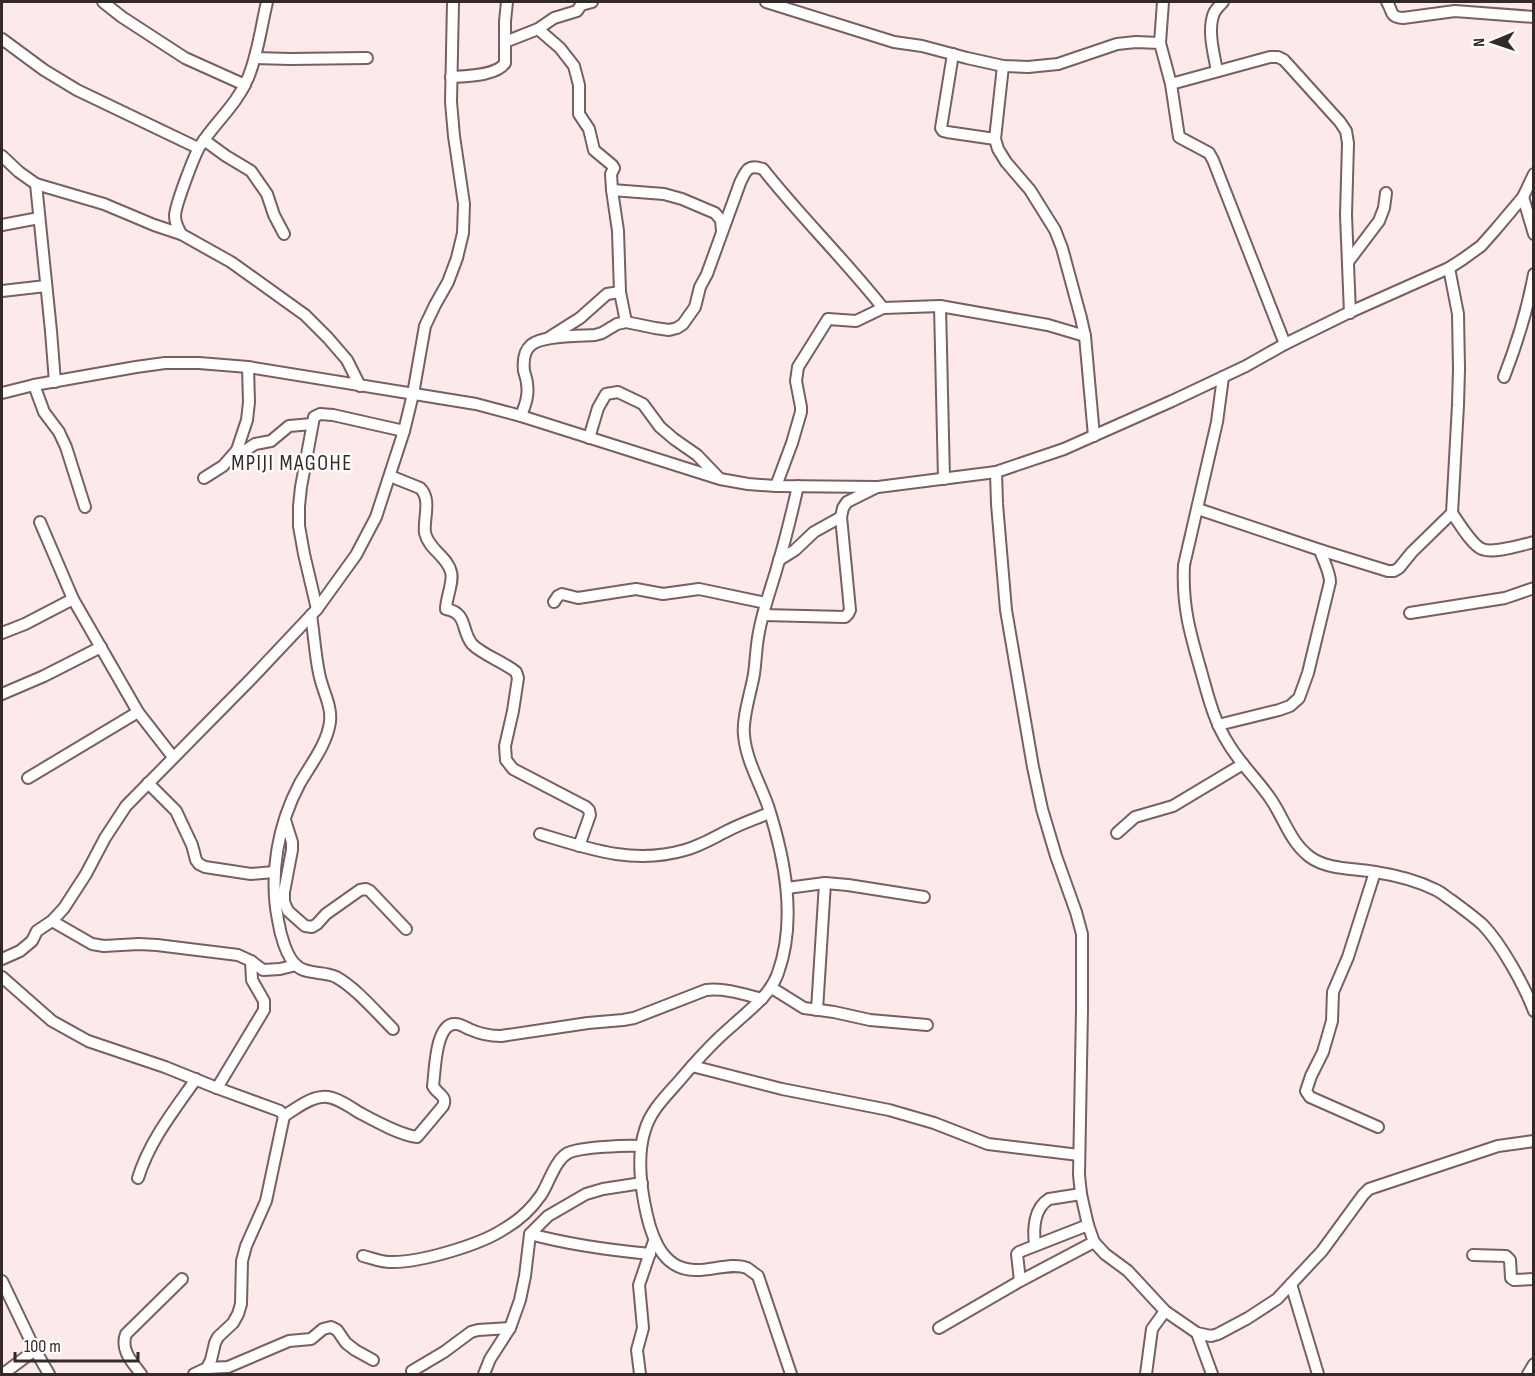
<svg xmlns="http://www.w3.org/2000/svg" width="1535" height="1376" font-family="'Sofia Sans Condensed',sans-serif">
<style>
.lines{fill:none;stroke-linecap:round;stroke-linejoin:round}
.minor-casing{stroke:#785f60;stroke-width:14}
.minor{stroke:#fff;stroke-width:10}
.labels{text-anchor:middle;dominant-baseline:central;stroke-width:5;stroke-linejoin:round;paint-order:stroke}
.quarter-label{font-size:22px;letter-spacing:1.5px;fill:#332929;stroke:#fcfcfc}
</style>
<rect width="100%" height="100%" fill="#fceaeb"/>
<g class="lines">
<!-- minor casing -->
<g class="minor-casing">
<g id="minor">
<polyline points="103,2 122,17 185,58 245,85"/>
<polyline points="766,2 894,42 922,46 967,58 1003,66 1028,67 1058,64 1117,44 1136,42 1160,43 1171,84 1179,137 1209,153 1213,160 1285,344"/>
<path d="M1387,2c6,9 2,15 16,16l52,-7 79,6"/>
<polyline points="538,29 560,48 574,66 579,85 579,114 589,129 594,150 612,165 614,168 611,174 612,190 618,231 620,292 626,322"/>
<polyline points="2,39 44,70 77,90 198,148"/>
<polyline points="505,42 538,29 554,18 577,11 581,5 592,2"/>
<polyline points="1160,43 1163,2"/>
<polyline points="953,54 941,128 943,131 947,132 995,139"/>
<polyline points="255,58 290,59 367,58"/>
<polyline points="1003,66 995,139 998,149 1006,162 1030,190 1055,230 1062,248 1081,318 1085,336 1094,436"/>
<path d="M1217,71c-3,-17 -10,-41 -3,-58 2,-4 6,-8 9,-11"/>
<path d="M451,77c14,-1 46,-1 54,-14v-42l2,-19"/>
<polyline points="1171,84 1270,57 1278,57 1284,60 1340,122 1346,131 1348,143 1346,215 1350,313"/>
<polyline points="204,140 226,156 251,171 267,194 274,215 284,234"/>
<polyline points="2,156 19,172 36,184 104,204 154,225 181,234 231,262 305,315 328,338 347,360 360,386"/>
<polyline points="36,184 51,331 55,382"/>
<polyline points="612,190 664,194 682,199 715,213 721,220 722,231"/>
<polyline points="1523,197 1534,234"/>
<polyline points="2,225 39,218"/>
<path d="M181,234c-3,-6 -6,-11 -6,-18 0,-10 19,-60 25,-70 15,-24 36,-40 48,-68 10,-24 13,-51 19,-76"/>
<polyline points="1348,262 1379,221 1384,208 1386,193"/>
<polyline points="2,291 46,286"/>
<polyline points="940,306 944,479"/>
<polyline points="550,337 580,318 607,294 620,292"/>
<path d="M1223,377l-6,45 -33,143c-2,41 6,68 17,106 7,25 13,50 27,72 12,21 31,38 44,58 12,18 19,42 38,56 18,13 44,11 65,15 20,3 43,9 61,18 5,2 10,7 15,10 11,8 22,16 32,25 19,20 41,60 51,86"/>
<path d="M1504,377c14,-36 23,-65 30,-103"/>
<polyline points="34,385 44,412 59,432 66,447 85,507"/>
<polyline points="2,393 34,385 136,367 165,363 199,363 248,367 476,404 521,416 720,479 748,484 776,486 878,487 996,472 1064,449 1172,401 1246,366 1285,344 1348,313 1449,268 1463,259 1481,246 1496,229 1523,197 1534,174"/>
<path d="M521,416c4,-11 8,-20 6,-32 0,-4 -2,-9 -3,-13 -1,-9 0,-20 7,-26 11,-10 49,-9 64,-10l7,-2 15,-9 9,-2 29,6 14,2 8,-2 6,-4 12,-17 5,-20 7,-13 33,-91c6,-13 8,-19 23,-14 38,48 82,91 120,139"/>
<polyline points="589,438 598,408 606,394 618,392 643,404 660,427 674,439 697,455 718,477"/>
<polyline points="237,450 246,450 255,444 271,441 289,426 312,424"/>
<polyline points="996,472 997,504 1006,610 1033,767 1042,809 1056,856 1076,912 1082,934 1082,1010 1079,1175 1081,1194 1088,1225 1094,1242 1105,1254 1128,1271 1165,1311 1197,1333 1211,1336 1218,1334 1248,1318 1277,1299 1322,1251 1363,1195 1369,1189 1498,1146 1534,1141"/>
<path d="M390,476l30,12c12,11 3,31 5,45 4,17 22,23 26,39 3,9 -5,26 -5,37 22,4 15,22 26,35 9,10 32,18 44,28l2,6 -5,33 -8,35 1,14 7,9 73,38 3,3 1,5 -11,31"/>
<polyline points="204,478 223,466 237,450 247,420 249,402 248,367"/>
<polyline points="776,486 792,443 801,412 801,407 796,381 798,367 828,319 856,321 883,308 940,306 1048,325 1085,336"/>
<polyline points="1198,509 1320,550 1388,571 1394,571 1399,568 1412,552 1452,513 1458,405 1459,369 1458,314 1449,268"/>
<path d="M1452,513c7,10 20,32 30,36 11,5 39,-4 52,-7"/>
<polyline points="40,522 73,599 138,712 173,757"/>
<polyline points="779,560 795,550 814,532 841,517"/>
<polyline points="554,602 558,596 562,594 578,598 636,589 663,594 699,589 766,603"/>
<polyline points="317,609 304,554 299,526 299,506 301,487 314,417 320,414 333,415 404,431"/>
<polyline points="1410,613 1505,598 1534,588"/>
<path d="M311,615c3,19 4,39 8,58 3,17 13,32 11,49 -3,22 -19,42 -30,61 -22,41 -31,91 -22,137 2,13 8,37 19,46 10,9 27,5 39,11 20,11 41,36 57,52"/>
<polyline points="763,615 845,617 848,614 850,610 841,517 843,508 847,502 875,488"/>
<polyline points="2,633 25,624 73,599"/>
<polyline points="2,694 44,676 101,647"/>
<path d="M1218,725l61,-15 11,-4 9,-8 9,-25 22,-91c0,-10 -7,-22 -10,-32"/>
<polyline points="28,778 138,712"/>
<polyline points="148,783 176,811 192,845 196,860 199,864 205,867 251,874 274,872"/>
<polyline points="285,820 292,842 292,850 284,892 284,902 288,911 305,926 312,927 317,924 326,914 360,890 366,889 370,891 406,929"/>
<polyline points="1117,833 1135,817 1173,806 1243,764"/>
<path d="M540,834c49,15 94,31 145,16 15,-4 28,-12 42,-19 13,-7 28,-12 42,-18"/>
<polyline points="1375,872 1348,957 1333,992 1332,1021 1323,1052 1311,1076 1306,1091 1310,1097 1378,1127"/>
<polyline points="787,888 825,883 848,885 924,897"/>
<polyline points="52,921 92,944 104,946 139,944 157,945 238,955 251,961 263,970 280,969 296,965"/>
<polyline points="2,959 20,951 32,941 37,931 52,921 64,908 86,874 105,838 126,806 252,678 317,609 356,555 376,517 404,431 413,394 425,326 435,305 448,282 457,258 463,233 464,204 454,136 451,102 453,2"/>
<polyline points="2,977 52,1021 88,1041 165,1067 217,1088 280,1111 284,1116 266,1201 246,1246 242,1261 241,1304 238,1314 233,1323 218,1337 215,1343 211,1360 207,1368 194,1374"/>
<polyline points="772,988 804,1008 834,1012 870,1020 927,1025"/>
<polyline points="817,1010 825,883"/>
<polyline points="692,1066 782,1089 889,1110 934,1123 988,1144 1079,1155"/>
<polyline points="217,1088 264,1010 264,1001 252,980 251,961"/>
<path d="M284,1116c11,-7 25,-18 38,-19 12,-2 28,10 38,16 15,8 40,22 57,24l26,-31c5,-10 -6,-12 -10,-20 2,-14 2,-64 23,-62 4,0 9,3 13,5 11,5 20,7 32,7l87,-13 35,-3 11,-2 72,-28c20,-2 37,4 56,9"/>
<path d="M138,1178c12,-38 35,-66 58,-99"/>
<path d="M530,1234c40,11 79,16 120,20"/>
<path d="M1035,1244c-2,-15 -1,-36 14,-45l32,-5"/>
<polyline points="1473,1255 1506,1256 1510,1260 1511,1278 1514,1280 1534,1279"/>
<path d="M363,1256c9,2 18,6 27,6 29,1 90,-17 114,-33 14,-8 28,-21 37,-34 8,-12 14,-35 27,-42 12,-6 59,-8 73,-7"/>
<polyline points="2,1281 35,1350 49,1374"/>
<polyline points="1020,1281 1017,1254 1019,1252 1088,1225"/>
<polyline points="1291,1284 1318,1374"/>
<polyline points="939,1328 1020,1281 1094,1242"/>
<polyline points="1197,1333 1212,1374"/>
<polyline points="207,1368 228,1367 289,1341 311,1339 323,1329 331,1327 337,1330 346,1343 355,1350 373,1360"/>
<polyline points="412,1371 444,1352 471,1332 478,1330 510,1328"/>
<polyline points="3,1374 35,1350"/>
<path d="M141,1374c-9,-12 -21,-24 -15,-40l56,-55"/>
<polyline points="484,1374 490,1359 510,1328 520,1300 525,1276 530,1234 548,1216 586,1194 603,1189 642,1183"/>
<polyline points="640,1374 637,1350 643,1328 639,1285 654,1241"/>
<path d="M791,1374l-33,-98c-3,-2 -8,-6 -11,-8 -14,-6 -37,3 -52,2 -36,0 -46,-41 -51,-69 -4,-22 -6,-50 1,-71 6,-20 21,-34 35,-50 16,-19 33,-38 52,-54 17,-16 38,-30 46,-53 19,-53 7,-114 -10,-167 -8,-23 -22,-46 -24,-71 -2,-17 7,-43 10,-61 2,-14 2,-28 5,-42 4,-23 13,-46 19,-68 8,-26 14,-52 20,-78"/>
<polyline points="1146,1374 1152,1329 1165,1311"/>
<polyline points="1528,1374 1534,1364"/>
</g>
</g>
<!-- minor -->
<use href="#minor" class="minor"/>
</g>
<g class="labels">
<!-- quarter labels -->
<g class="quarter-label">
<text x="292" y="463">MPIJI MAGOHE</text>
</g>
</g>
<!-- border -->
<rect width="1535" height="1376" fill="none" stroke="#332929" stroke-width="6"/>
<!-- north arrow -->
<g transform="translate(1493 42) rotate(268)" stroke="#fcfcfc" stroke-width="4.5" paint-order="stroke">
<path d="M0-4.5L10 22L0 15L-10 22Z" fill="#332929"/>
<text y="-9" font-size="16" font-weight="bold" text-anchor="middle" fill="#332929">N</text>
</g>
<!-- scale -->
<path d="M15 1352v9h123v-9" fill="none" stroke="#332929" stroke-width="3"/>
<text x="24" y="1352" font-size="18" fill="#332929" stroke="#fcfcfc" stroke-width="4.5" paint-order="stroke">100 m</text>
</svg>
